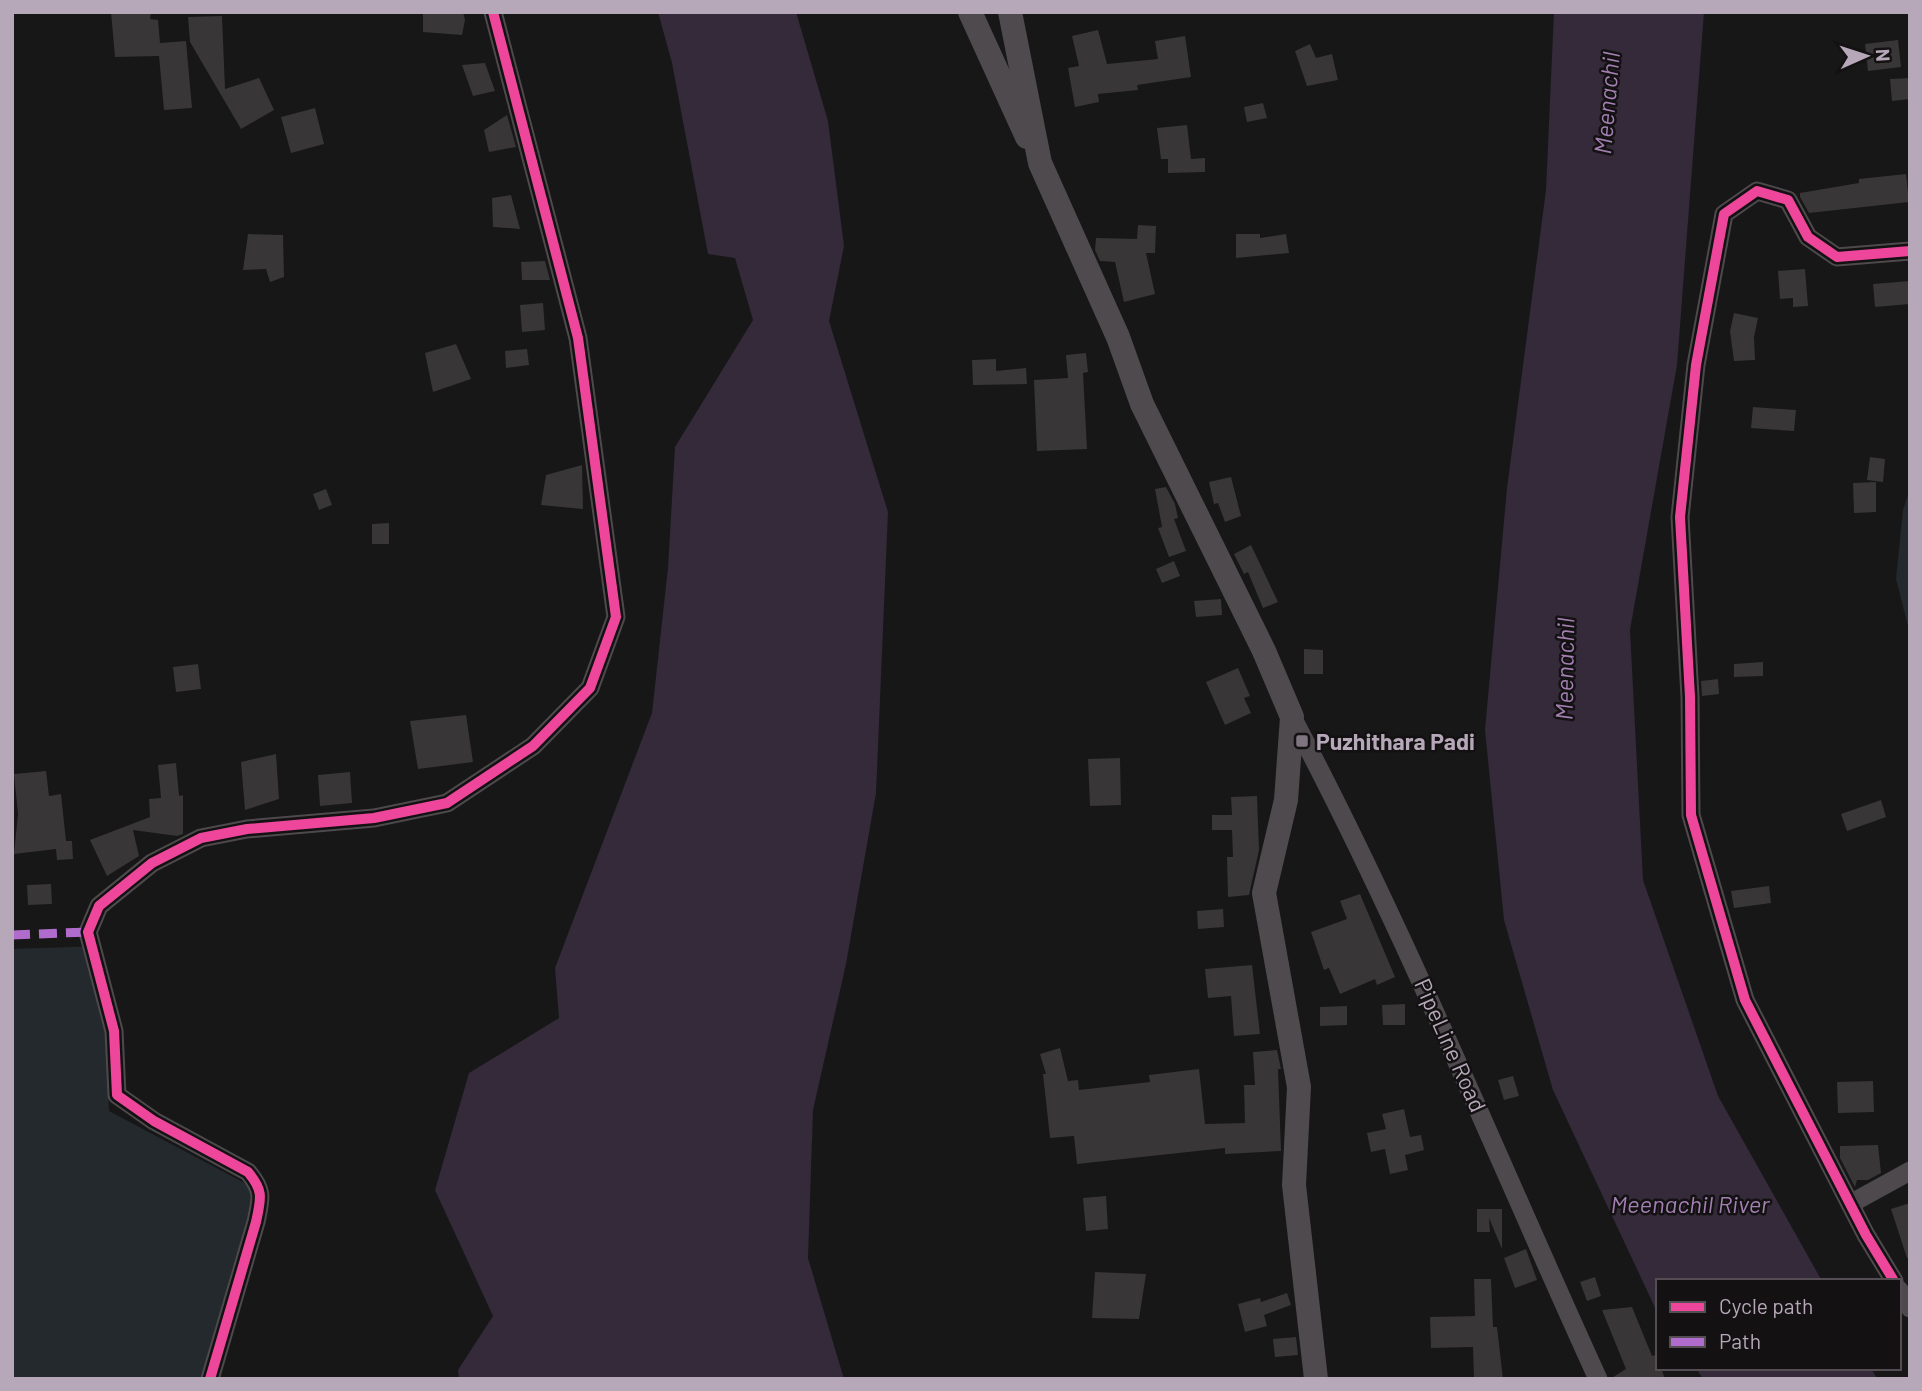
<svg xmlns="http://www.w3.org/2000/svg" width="1922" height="1391" font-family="Barlow,sans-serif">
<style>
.green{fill:#24292d}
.water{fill:#342a39}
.building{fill:#383637}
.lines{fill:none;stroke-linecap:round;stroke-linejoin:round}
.minor{stroke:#4d494d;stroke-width:19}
.major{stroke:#4e4a4e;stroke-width:24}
.quiet{stroke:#b06ccc;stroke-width:9;stroke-dasharray:18 9;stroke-linecap:butt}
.cycleway-casing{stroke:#131112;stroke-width:15}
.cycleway{stroke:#ed469a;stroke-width:10}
.poi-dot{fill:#7e7580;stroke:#131112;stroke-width:2.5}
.labels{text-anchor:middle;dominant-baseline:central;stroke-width:5;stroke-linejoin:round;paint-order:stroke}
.poi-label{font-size:23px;font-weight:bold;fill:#b6a8b8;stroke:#131112;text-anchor:start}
.street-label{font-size:23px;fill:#b6a8b8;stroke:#131112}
.water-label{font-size:24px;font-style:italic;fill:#a37fb2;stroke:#131112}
</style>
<rect width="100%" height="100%" fill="#171717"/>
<!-- green -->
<g class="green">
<polygon points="1910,489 1910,634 1896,579 1903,510"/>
<polygon points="101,946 109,1111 258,1190 202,1379 12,1379 12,949"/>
</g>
<!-- water -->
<g class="water">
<polygon points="658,12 796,12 828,121 844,246 829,321 888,512 876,793 846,964 813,1110 808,1258 844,1379 459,1379 458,1370 493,1316 435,1190 469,1073 559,1018 555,968 652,713 668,568 675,447 753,320 735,258 708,254 672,63"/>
<polygon points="1554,12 1704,12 1677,365 1630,630 1643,880 1718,1096 1822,1281 1658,1281 1658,1314 1553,1090 1504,920 1485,730 1507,488 1546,190"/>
<polygon points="1696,1368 1871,1368 1877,1379 1703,1379"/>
</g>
<!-- building -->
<g class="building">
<polygon points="111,12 151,12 150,19 158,20 160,43 186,41 192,108 164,110 159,56 115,57"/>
<polygon points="423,12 463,12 465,20 462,35 423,32"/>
<polygon points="222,16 225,89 259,78 274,110 241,129 190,42 188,17"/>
<polygon points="1098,30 1107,64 1158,59 1155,41 1185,36 1191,77 1137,85 1138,90 1098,94 1099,102 1075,107 1068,68 1079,66 1072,36"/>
<polygon points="1898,40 1901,67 1868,71 1865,44"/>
<polygon points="1310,44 1316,58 1332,54 1338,80 1307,86 1295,51"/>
<polygon points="485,63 495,91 473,96 462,65"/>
<polygon points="1910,78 1910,99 1892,101 1890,79"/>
<polygon points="1263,103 1267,118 1247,122 1244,107"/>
<polygon points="315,108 324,144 291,153 281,117"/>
<polygon points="507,115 516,147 489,152 484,130"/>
<polygon points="1187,125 1191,159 1205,158 1205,172 1168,173 1168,159 1161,159 1157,128"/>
<polygon points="1906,174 1909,202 1809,213 1800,197 1800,193 1859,183 1859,179"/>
<polygon points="511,195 520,229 493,227 492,198"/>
<polygon points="1138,225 1156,226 1155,253 1146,253 1155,294 1124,302 1115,262 1100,261 1095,250 1096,238 1137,239"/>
<polygon points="248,234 283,235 284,277 270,282 266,269 243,270"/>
<polygon points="1236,234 1260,234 1260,238 1286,234 1289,253 1236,258"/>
<polygon points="545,261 550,280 522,280 521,262"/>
<polygon points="1805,269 1808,306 1793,307 1793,298 1780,299 1778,271"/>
<polygon points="1910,281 1910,304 1875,307 1873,284"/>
<polygon points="543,303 545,330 522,332 520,305"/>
<polygon points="1734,313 1758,318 1754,337 1755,360 1734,361 1730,331"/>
<polygon points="456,344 471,379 433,392 425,353"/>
<polygon points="527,349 529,365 506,368 505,351"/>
<polygon points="1086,353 1088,372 1083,373 1087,449 1037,451 1034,380 1068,378 1066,355"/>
<polygon points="996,359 996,371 1026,368 1027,384 973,385 972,360"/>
<polygon points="1753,407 1796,410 1794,431 1751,428"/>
<polygon points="1870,457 1885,459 1883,482 1867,480"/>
<polygon points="582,465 583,509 541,505 546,475"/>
<polygon points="1231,477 1241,516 1225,522 1218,503 1214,504 1209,482"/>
<polygon points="1876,482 1876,512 1854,513 1853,483"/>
<polygon points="1166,487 1175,504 1178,518 1174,519 1186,551 1169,557 1158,528 1162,527 1155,489"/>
<polygon points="326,489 332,505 319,510 313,494"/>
<polygon points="389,523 389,544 372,544 372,524"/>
<polygon points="1251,545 1278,602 1263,608 1248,572 1244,574 1234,554"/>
<polygon points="1174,561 1180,576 1162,583 1156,569"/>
<polygon points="1221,599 1222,615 1196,617 1194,601"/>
<polygon points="1304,649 1323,650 1323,674 1304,674"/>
<polygon points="1763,662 1763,676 1734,677 1734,664"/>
<polygon points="198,664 201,689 176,692 173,667"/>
<polygon points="1238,668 1250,696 1244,698 1251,713 1225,725 1206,682"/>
<polygon points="1718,679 1719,694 1702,696 1701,681"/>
<polygon points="466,715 473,762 418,769 410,721"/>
<polygon points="276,754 279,799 245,810 241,762"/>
<polygon points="1120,758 1121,805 1090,806 1088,759"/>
<polygon points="176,763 179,796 183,795 183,834 177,836 133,830 139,856 107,876 90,840 150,817 149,799 161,798 158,765"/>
<polygon points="46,771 49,796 61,794 66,841 72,841 73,859 57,860 56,849 14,854 18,814 14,774"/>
<polygon points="350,772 352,803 320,806 318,775"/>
<polygon points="1257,796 1259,850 1249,895 1228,897 1227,857 1233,857 1232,830 1212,830 1212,815 1232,815 1231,797"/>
<polygon points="1881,800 1886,817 1847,831 1841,814"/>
<polygon points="51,884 52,904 28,905 27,885"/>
<polygon points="1769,886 1771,903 1734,908 1731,891"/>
<polygon points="1360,894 1395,977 1377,985 1375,979 1340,994 1329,968 1324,970 1311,932 1347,919 1340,901"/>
<polygon points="1223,909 1224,927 1198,929 1197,911"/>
<polygon points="1252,965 1260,1034 1234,1036 1231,996 1208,998 1205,969"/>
<polygon points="1405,1004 1405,1025 1383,1025 1382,1005"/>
<polygon points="1347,1006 1347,1025 1320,1026 1320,1007"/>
<polygon points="1060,1048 1068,1081 1078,1080 1079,1090 1150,1082 1149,1075 1199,1069 1205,1124 1245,1123 1244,1085 1255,1085 1253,1052 1277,1050 1281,1069 1278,1069 1281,1151 1225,1154 1225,1148 1077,1164 1074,1136 1050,1138 1043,1074 1046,1074 1040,1054"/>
<polygon points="1513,1076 1519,1096 1504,1100 1498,1080"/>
<polygon points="1873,1081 1874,1112 1838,1113 1837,1082"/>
<polygon points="1404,1109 1410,1137 1421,1135 1424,1150 1405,1155 1408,1170 1390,1174 1385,1149 1371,1152 1367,1133 1386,1129 1382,1114"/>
<polygon points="1878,1145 1881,1173 1868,1180 1857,1180 1855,1187 1840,1158 1840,1146"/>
<polygon points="1106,1196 1108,1229 1086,1231 1083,1198"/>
<polygon points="1910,1203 1910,1258 1907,1258 1891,1209"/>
<polygon points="1477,1209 1502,1209 1502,1249 1489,1218 1490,1232 1477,1232"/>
<polygon points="1526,1249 1537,1280 1515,1288 1504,1258"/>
<polygon points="1095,1272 1146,1274 1139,1319 1092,1318"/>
<polygon points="1595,1277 1601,1296 1587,1301 1580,1282"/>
<polygon points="1474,1279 1491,1279 1493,1327 1497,1327 1503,1379 1474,1379 1473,1347 1431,1348 1430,1317 1475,1316"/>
<polygon points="1287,1293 1291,1305 1264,1315 1267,1326 1245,1332 1238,1304 1260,1298 1261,1302"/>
<polygon points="1632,1307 1652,1356 1656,1355 1658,1368 1661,1368 1665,1379 1610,1379 1626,1369 1602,1310"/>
<polygon points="1296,1337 1298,1355 1275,1357 1273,1339"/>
</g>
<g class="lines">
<!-- minor -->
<g class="minor">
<path d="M1292,717c114,215 205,441 306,662"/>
<polyline points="1850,1204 1910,1171"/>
<polyline points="1894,1281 1866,1235 1745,1000 1691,815 1690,697 1680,517 1696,365 1724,214 1757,191 1788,200 1808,237 1837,257 1910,251"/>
<polyline points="1899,1290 1910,1308"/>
<path d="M210,1379l46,-157c5,-24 8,-31 -8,-50l-94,-51 -37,-26 -3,-64 -26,-99 11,-26 53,-43 49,-25 46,-9 127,-11 73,-15 86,-57 57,-58 26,-71 -38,-279 -85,-326"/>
</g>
<!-- major -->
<g class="major">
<polyline points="970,12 1027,137"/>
<polyline points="1010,12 1040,163 1118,337 1142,404 1264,651 1292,717 1286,800 1264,893 1299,1087 1294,1185 1316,1379"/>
</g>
<!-- quiet -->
<polyline class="quiet" points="12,935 88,932"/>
<!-- cycleway casing -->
<g class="cycleway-casing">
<g id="cycleway">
<polyline points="1894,1281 1866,1235 1745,1000 1691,815 1690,697 1680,517 1696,365 1724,214 1757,191 1788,200 1808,237 1837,257 1910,251"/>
<path d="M210,1379l46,-157c5,-24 8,-31 -8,-50l-94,-51 -37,-26 -3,-64 -26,-99 11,-26 53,-43 49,-25 46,-9 127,-11 73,-15 86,-57 57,-58 26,-71 -38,-279 -85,-326"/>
</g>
</g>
<!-- cycleway -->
<use href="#cycleway" class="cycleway"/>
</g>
<!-- markers -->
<rect class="poi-dot" x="1295" y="734" width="14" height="14" rx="3.5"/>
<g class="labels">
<!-- poi labels -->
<g class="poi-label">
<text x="1316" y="741">Puzhithara Padi</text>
</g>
<!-- street labels -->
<g class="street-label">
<text transform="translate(1451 1045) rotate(66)">PipeLine Road</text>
</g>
<!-- water labels -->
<g class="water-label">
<text transform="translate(1606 103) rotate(-85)">Meenachil</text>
<text transform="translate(1564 669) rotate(-89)">Meenachil</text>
<text x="1690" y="1203">Meenachil River</text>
</g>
</g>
<!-- border -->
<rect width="1922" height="1391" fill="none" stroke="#b6a8b8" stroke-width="28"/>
<!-- legend -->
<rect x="1656" y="1279" width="245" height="91" fill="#131112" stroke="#544d54" stroke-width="2"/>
<rect x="1670" y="1302" width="35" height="10" fill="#ed469a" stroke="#544d54" stroke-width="2"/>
<text x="1719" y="1314" font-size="21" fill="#b6a8b8">Cycle path</text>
<rect x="1670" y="1337" width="35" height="10" fill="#b06ccc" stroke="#544d54" stroke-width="2"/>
<text x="1719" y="1349" font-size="21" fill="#b6a8b8">Path</text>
<!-- north arrow -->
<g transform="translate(1866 56) rotate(87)" stroke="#131112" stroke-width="5" paint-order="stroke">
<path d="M0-5L12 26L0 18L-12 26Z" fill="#b6a8b8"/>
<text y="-10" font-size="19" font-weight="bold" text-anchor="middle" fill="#b6a8b8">N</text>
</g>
</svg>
